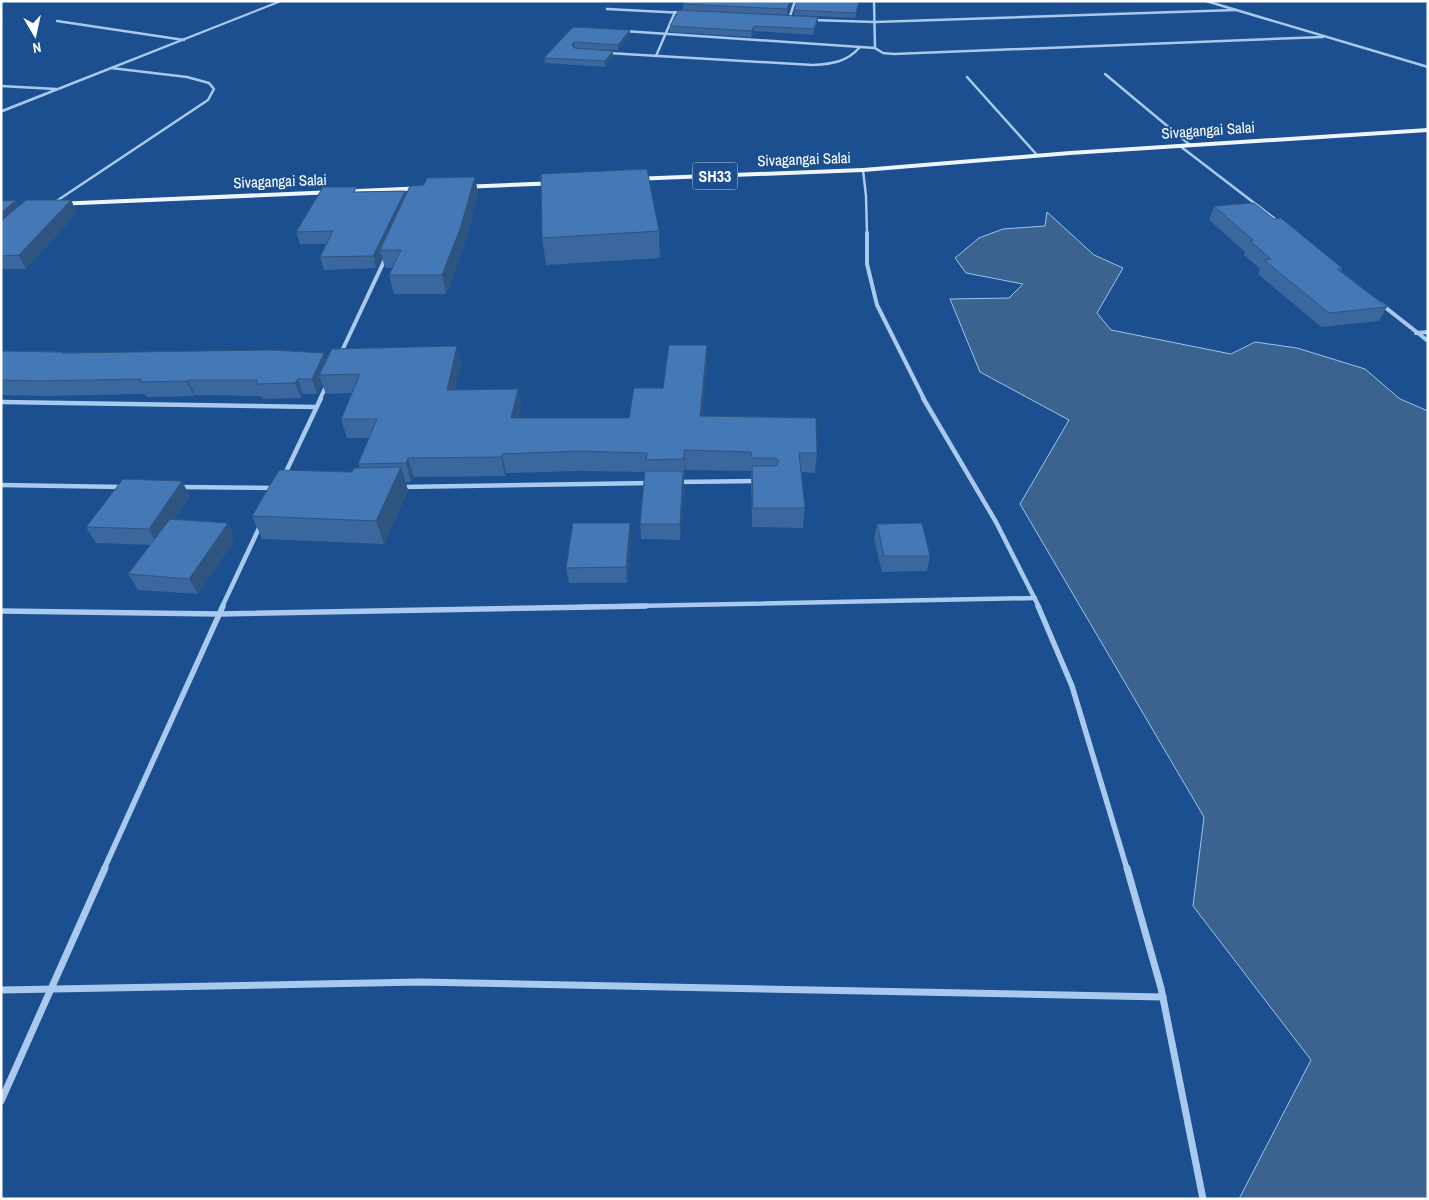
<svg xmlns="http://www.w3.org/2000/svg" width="1429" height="1200" font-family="'Archivo Narrow',sans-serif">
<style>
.water{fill:#3c6290;stroke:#9cc4f0}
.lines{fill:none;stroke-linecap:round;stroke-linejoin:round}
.minor-far4{stroke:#a9c9ee;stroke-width:2.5}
.minor-far3{stroke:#a9c9ee;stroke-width:4}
.minor-far2{stroke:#a9c9ee;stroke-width:4.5}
.minor-far1{stroke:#a9c9ee;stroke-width:5.5}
.minor{stroke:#a9c9ee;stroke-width:7}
.tertiary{fill:#a9c9ee;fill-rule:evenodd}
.primary{fill:#f0f6ff;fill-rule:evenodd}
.wall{fill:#3a679d}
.shaded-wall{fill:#305480}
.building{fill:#4478b7;stroke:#305480}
.labels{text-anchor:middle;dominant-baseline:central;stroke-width:4;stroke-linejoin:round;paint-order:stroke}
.far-street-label{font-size:15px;fill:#fff;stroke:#1b4f8f}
.shield{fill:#1b4f8f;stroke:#bbcadd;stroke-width:1}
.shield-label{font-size:16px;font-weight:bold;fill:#fff}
</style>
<rect width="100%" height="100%" fill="#1b4f8f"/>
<!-- water -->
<polygon class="water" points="1047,212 1094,255 1123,268 1097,313 1111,330 1231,354 1255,342 1297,348 1365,369 1400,399 1428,411 1428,1199 1239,1199 1311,1060 1193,906 1204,817 1020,504 1069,420 980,372 950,299 1009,298 1023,284 966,273 955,258 979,238 1003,229 1045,226"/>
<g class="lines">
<!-- minor-far4 -->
<g class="minor-far4">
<polyline points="874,1 875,48 883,53 894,54 1323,37"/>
<polyline points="1206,1 1428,67"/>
<polyline points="607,9 684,13"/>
<polyline points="1,19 1,22"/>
<polyline points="789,19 794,4 799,1"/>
<polyline points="812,20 875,22 1236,10"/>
<polyline points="57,21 184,40"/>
<polyline points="624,31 875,48"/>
<path d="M608,53l205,12c19,-1 34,-3 47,-18"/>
<polyline points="656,56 675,12"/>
<polyline points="1105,74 1190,145"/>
<polyline points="967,77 1037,155"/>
<polyline points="1,86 56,89"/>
<polyline points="1180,146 1279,222"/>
<polyline points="863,170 866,196 867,234"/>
<polyline points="52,204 208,100 214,89 209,83 187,77 111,68"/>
</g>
<!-- minor-far3 -->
<g class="minor-far3">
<polyline points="867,233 867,264 877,305 924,399"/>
<polyline points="1381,304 1428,341"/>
<polyline points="1416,333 1428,332"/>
<polyline points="341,353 386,257"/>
<polyline points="320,399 327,384"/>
</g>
<!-- minor-far2 -->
<g class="minor-far2">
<polyline points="923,398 996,522 1039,607"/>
<polyline points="1,402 316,407"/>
<polyline points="284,476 321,398"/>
<polyline points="677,482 758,481"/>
<polyline points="1,485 123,487"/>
<polyline points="179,487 273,488"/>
<polyline points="402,487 651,483"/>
<polyline points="222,607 261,524"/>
<polyline points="582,607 1035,598"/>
</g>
<!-- minor-far1 -->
<g class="minor-far1">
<polyline points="1038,606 1072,686 1127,869"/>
<polyline points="1,611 219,614 646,606"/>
<polyline points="104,869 223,606"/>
</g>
<!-- minor -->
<g class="minor">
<polyline points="1127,868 1161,988 1203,1199"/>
<polyline points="1,990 420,982 1163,997"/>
<polyline points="1,1101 105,868"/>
</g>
<!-- tertiary -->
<polygon class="tertiary" points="278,1 284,1 1,113 1,110"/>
<!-- primary -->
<g class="primary">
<polygon points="1428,128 1428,132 1070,155 863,172 633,181 629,179 633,177 863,168 1070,151"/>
<polygon points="558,181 562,183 561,185 461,189 457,187 461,185"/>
<polygon points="426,186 429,186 429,190 56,206 52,204 56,202"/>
</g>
</g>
<!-- wall -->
<g class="wall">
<polygon points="797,1 859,1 855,18 794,15 794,10"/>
<polygon points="791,2 787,15 683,10 683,4"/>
<polygon points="818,22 813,35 754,31 751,37 670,32 670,26"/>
<polygon points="573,27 630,35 618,50 574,48 613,56 605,67 545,63 544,58"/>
<polygon points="475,177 478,194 464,247 446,294 394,294 389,275 393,268 385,268 382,257 376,268 324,270 320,257 326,244 300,244 296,232 358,192 405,191 406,196 424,185"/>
<polygon points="71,200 77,213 26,269 1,269 1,201 19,206"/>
<polygon points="1214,206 1274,219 1342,268 1341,271 1387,307 1379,321 1321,327 1258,274 1260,269 1244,255 1245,252 1209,220"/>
<polygon points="659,231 660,258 546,265 542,238"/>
<polygon points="707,345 707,364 702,416 817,453 815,473 801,472 805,508 803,528 752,527 751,471 685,470 684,478 684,486 680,540 641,539 640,524 645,472 580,471 506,473 505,476 414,477 411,482 405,482 408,490 384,544 262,539 252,516 352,472 360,468 358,464 369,438 347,438 341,419 352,393 326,394 322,384 317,394 303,394 301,398 262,399 261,396 195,395 194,396 147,397 145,394 46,396 1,395 1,351 63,352 64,353 327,360 457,346 461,365 455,390 518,389 521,408 518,418 629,418 663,388"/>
<polygon points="182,481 190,497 175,519 235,539 198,594 138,590 128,574 151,545 96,543 86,527"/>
<polygon points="877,524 930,556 927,571 882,572 874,539"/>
<polygon points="631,539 627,583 569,583 566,568"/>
</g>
<!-- shaded-wall -->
<g class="shaded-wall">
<polygon points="790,1 793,1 791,2 787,15 787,9"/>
<polygon points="818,17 818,22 813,35 814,29"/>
<polygon points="754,26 754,31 751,37 752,31"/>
<polygon points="630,30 630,35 618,50 618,45"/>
<polygon points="575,42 575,48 572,50 572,44"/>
<polygon points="613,51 613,56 605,67 605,61"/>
<polygon points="475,177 478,194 464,247 446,294 442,275"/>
<polygon points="405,191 407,203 380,250 382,257 376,268 373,256"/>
<polygon points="16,200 23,213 1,232 1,213"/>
<polygon points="71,200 77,213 26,269 19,255"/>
<polygon points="707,345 707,364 701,435 700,416"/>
<polygon points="457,346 461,365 451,408 447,390"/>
<polygon points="324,353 329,368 319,375 322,384 317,394 312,379"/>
<polygon points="298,379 303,394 301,398 295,383"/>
<polygon points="188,380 195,395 194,396 187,381"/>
<polygon points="518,389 521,408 514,437 511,418"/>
<polygon points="684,450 685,470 684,478"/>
<polygon points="502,454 506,473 505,476 501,457"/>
<polygon points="408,458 414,477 411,482 406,463"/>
<polygon points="401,467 408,490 384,544 376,521"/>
<polygon points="683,471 684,486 680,540 680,524"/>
<polygon points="182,481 190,497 157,545 149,529"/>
<polygon points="228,523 235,539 198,594 189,579"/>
<polygon points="630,523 631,539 627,583 626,567"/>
</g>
<!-- building -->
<g class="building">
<polygon points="685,1 790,1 787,9 683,4"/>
<polygon points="797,1 859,1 856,13 794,10"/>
<polygon points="679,10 818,17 814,29 754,26 752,31 670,26"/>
<polygon points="573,27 630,30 618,45 575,42 572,44 574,48 613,51 605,61 544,58"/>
<polygon points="647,169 659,231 542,238 541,174"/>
<polygon points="475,177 460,229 442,275 389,275 401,250 380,250 410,186 424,185 427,178"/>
<polygon points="323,187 357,187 354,192 405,191 373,256 320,257 333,231 296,232"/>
<polygon points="16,200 1,213 1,201"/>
<polygon points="26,200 71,200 19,255 1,256 1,221"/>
<polygon points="1254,203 1274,219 1281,218 1342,268 1337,269 1387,307 1329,313 1264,260 1271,259 1250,241 1253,240 1214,206"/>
<polygon points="669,345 707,345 700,416 816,418 817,453 799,453 805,508 753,508 752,466 776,466 779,461 775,458 752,458 751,452 684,450 684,459 646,460 647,453 578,451 502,454 501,457 408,458 406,463 358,464 377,419 341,419 360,374 319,375 332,349 457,346 447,390 518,389 511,418 629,418 634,388 663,388"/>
<polygon points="271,350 324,353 312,379 298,379 295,383 256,384 258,380 188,380 187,381 139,382 142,379 37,381 1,380 1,351 63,352 62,353"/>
<polygon points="401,467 376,521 252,516 279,470 352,472 354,468"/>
<polygon points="645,471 683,471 680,524 640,524"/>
<polygon points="123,479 182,481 149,529 86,527"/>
<polygon points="170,519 228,523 189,579 128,574"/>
<polygon points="573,523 630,523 626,567 566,568"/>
<polygon points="922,523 930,556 884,556 877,524"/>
</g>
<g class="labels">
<!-- far-street labels -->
<g class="far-street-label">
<text transform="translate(1208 130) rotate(-4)">Sivagangai Salai</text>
<text transform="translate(804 159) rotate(-2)">Sivagangai Salai</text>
<text transform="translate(280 181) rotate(-2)">Sivagangai Salai</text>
</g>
<!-- shield labels -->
<rect class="shield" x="692.5" y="162.5" width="45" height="27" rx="4"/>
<g class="shield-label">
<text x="715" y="176">SH33</text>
</g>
</g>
<!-- border -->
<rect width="1429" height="1200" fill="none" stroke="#ffffff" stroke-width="5"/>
<!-- north arrow -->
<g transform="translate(35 35) rotate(171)" stroke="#1b4f8f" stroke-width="4" paint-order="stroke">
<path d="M0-4L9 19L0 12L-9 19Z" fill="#ffffff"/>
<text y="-8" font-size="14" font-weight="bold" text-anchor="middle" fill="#ffffff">N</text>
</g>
</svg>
